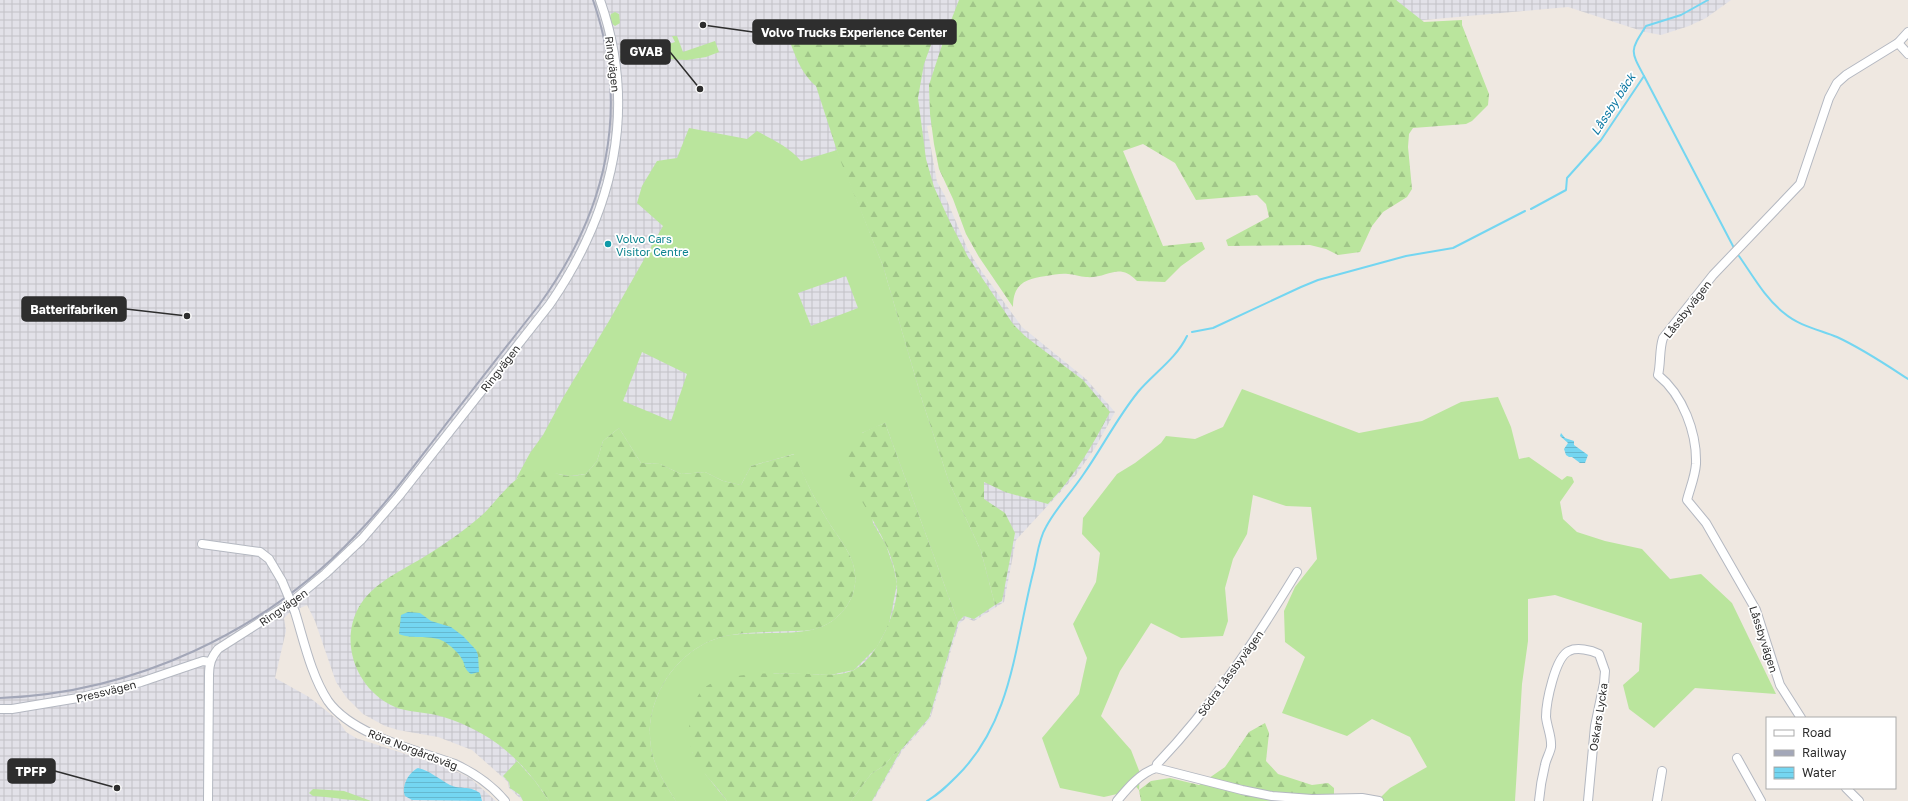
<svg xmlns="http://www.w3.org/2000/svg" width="1908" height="801" font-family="'Golos Text',sans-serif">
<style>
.industrial{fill:url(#industrial-grid)}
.grass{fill:#bae59d;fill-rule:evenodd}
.forest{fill:url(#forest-firs)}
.water{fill:url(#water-rules)}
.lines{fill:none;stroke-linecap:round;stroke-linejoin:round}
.stream{stroke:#74d6f1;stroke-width:2}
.street-casing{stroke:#b4b8c1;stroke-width:10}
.street{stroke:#fff;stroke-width:8}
.rail{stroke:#a3a7b8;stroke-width:2}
.street-bridge-casing{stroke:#b4b8c1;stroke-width:10;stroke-linecap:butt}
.street-bridge{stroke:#fff;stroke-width:8}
.culture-dot{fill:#0f9aa8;stroke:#fff;stroke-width:1.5}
.labels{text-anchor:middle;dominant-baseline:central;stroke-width:3.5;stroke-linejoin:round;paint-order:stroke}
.street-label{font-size:11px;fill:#2e2e2e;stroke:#fff}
.culture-label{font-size:11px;fill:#0d838f;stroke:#fff;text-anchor:start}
.water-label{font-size:12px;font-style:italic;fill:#0c78a3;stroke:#fff}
.leader{fill:none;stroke:#2e2e2e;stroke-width:1.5}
.callout-dot{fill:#2e2e2e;stroke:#fff;stroke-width:1.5}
.callout{fill:#2e2e2e;stroke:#2e2e2e;stroke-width:1.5}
.callout-label{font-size:12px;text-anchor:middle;font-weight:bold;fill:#fff}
</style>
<defs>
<pattern id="industrial-grid" width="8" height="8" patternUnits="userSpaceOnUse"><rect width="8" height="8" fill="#e2e1e8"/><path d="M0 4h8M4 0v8" fill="none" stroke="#c2c1c7"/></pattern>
<pattern id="forest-firs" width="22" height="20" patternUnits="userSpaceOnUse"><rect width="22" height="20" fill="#bae59d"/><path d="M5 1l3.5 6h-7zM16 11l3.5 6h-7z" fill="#a0c588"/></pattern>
<pattern id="water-rules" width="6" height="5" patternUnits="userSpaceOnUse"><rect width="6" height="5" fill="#74d6f1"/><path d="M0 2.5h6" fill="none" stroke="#65b8cf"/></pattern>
</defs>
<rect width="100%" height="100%" fill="#efe8e1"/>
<!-- industrial -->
<polygon class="industrial" points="0,0 1731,0 1706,18 1689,26 1661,35 1645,32 1568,7 1424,20 1340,41 927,126 937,182 945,196 968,250 980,269 1022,327 1086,379 1115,412 1095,448 1076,475 1016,540 1004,602 974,621 966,618 959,624 930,719 902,751 873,801 523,801 509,788 508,782 472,750 438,737 398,730 385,726 363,714 346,697 336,682 315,621 307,605 289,613 284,618 286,631 275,678 309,697 338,720 346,732 356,738 449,768 470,778 496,801 0,801"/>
<!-- grass -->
<g class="grass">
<path d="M615,12l4,2 1,9 -5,3c-4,-2 -6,-8 -4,-12z"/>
<polygon points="672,36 677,36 683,52 715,41 719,52 706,57 687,60 648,58 628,64 624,62 620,57 623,52 626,58 675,42"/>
<path d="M689,128l58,11 10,-8c16,9 32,16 44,30l36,-11 46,116 39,134 27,82 32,69 14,54 -21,14 -10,-3 -6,6 -73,-199 -23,10 11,90 13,22 8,24 3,15 -8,40 -12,23 -23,23 -24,5 -56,-2 -82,79 14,23 21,26h-51c-11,-17 -22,-34 -25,-54 -8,-50 29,-104 80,-112 25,-4 64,1 87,-7 19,-6 35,-24 37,-44 3,-28 -18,-46 -30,-68 -12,-20 -22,-40 -31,-62l-43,12 -10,19 -18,-4 -18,-9 -24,2 -21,-10 -19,-1 -22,-35 -16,13 -6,20 -11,13 -17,2 -33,-6 -20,9 14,-26 13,-18 21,-39 45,-75 54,-95 -26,-23 5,-17 15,-25 20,-3zM846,276l12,32 -47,18 -13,-33zM642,352l45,22 -16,47 -48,-20z"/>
<polygon points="1242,389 1359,433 1422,421 1461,402 1498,397 1511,427 1519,459 1529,457 1562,480 1567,476 1572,477 1574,482 1560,502 1563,519 1577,532 1605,541 1642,549 1670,579 1701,574 1732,603 1776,694 1695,688 1654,728 1629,709 1623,685 1639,671 1642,623 1555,595 1528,599 1528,641 1522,684 1515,801 1377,801 1390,788 1427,767 1410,737 1372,719 1347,736 1282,713 1305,657 1285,642 1284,611 1295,587 1317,559 1311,507 1286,506 1253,495 1247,534 1233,559 1225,588 1228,621 1223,636 1181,638 1151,623 1120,671 1101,716 1131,750 1140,773 1139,790 1130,780 1117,794 1104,797 1060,788 1042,738 1079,694 1087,658 1073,624 1096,582 1100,553 1082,534 1083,518 1117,474 1135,463 1161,443 1166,436 1195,439 1223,427"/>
<polygon points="901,750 872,801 851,801 871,774 885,765 893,755"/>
<polygon points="517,761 535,781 549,801 523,801 520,795 510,788 509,782 503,776"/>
<path d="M313,789l31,2 27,10c-20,0 -38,-4 -58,-5l-4,-3z"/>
</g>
<!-- forest -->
<g class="forest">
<path d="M959,0h437l28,22 38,-2v5l27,69 -1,11 -16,16 -6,3 -53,4 -4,6 -1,13 4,42 -5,8 -24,15 -11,14 -12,26 -22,3 -12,-6 -16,-4 -82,1 -2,-6 43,-23 -3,-13 -9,-9 -61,5 -21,-37 -32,-19 -20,7 40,95 39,-4 3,7 -24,17 -16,16 -28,-1c-19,-20 -29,-2 -51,-4 -6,0 -12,-3 -18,-3 -7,-1 -15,1 -22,2 -20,3 -33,7 -33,31l-34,-50 -13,-23 -13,-35 -14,-30 -5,-25 -4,-30 -1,-29 16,-49z"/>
<path d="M862,19l73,15 -11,30 -6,34 8,61 8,28 15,33 19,37 45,67 13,13 57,43 27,32c-17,33 -36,65 -62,92l-43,-12 -21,-10v17l21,14 10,20 -13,68 -7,4 -14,-54 -32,-69 -27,-82 -39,-134 -44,-109 -23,-71c-17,-14 -24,-39 -31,-59l5,-6 19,7 16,-1z"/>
<path d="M885,423l73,199 -29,96 -28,32 -8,5 -8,10 -14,9 -20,27h-124c-10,-16 -30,-31 -35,-49 -4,-14 -4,-29 0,-42 3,-10 8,-21 18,-26 27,-13 69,-11 99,-10 14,1 32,2 45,-4 23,-11 45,-61 43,-86 -3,-39 -32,-71 -46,-105 -4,-8 -6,-18 -8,-26 11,-19 22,-22 42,-30z"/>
<path d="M619,428l22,35 19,1 21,10 24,-2 18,9 18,4 10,-19 44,-12c8,22 18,42 30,62 12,22 33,40 30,68 -2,20 -18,38 -37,44 -8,3 -18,3 -27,3 -20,1 -41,1 -60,4 -51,8 -88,62 -80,112 3,20 14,37 25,54h-127c-16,-25 -35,-47 -60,-63 -16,-10 -35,-19 -53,-23 -13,-3 -28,-3 -41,-8 -42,-18 -59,-73 -30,-109 14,-17 35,-27 54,-38 22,-13 42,-27 62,-44 16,-14 31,-41 54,-46 10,-2 23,5 33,6 6,0 12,-1 18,-2l11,-13 6,-20z"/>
<polygon points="1265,723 1269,733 1266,761 1278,774 1312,785 1328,783 1334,788 1334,801 1141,801 1139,790 1151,781 1170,778 1199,785 1225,767 1249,732"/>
</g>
<!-- water -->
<g class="water">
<polygon points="1561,433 1565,438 1574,441 1574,445 1588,455 1585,463 1580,463 1572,457 1569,457 1566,455 1564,449 1568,443 1560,436"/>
<path d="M408,612l12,1 11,8 20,6 12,9 13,14 2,5 1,17 -8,2c-6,-4 -6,-8 -8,-13 -4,-8 -11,-14 -18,-19 -13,-8 -32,-2 -46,-8l2,-19z"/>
<path d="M418,768c12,3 21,11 32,17 11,5 18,0 30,8l2,8 -70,-1 -7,-4c-4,-10 4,-24 13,-28z"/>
</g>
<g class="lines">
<!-- stream -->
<g class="stream">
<polyline points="1644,76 1734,248"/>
<path d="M1531,209l35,-19 1,-12 34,-38 43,-64c-14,-26 -14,-25 2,-50l35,-11 27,-15"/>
<path d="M1739,256c14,20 26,42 45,57 15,13 36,17 53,24 26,12 48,27 71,42"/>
<polyline points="1192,332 1213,328 1301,287 1318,280 1406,256 1453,248 1525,211"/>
<path d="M927,801c12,-7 20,-15 30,-25 55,-54 58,-132 76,-203 4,-14 5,-33 13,-46 10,-19 25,-34 37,-52 19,-27 34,-57 55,-83 16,-19 38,-33 49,-56"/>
</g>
<!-- street casing -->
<g class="street-casing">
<g id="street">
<polyline points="1898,43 1908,54"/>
<polyline points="202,544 260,552 269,559 282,581"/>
<path d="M295,612c9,29 16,63 33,89 24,34 88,49 127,63 19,9 36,20 50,37"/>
<polyline points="0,709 12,709 78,698 141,682 203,661 210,662"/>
<path d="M1801,718l-21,-33 -24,-75 -50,-87 -19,-23c3,-12 8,-23 9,-36 1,-31 -13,-69 -38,-89 3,-12 1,-25 5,-37l50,-63 87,-91 29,-86 8,-15 9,-8 52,-32 10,-11"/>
<polyline points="1737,758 1761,801"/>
<path d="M1156,768l1,-4c55,-57 99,-125 140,-192"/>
<polyline points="1846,788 1859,801"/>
<path d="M208,801l1,-126c0,-11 2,-17 9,-26l72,-46 35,-29 37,-35 37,-43 151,-192c64,-93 88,-196 50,-304"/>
<path d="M1117,801c10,-12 23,-28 39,-33l86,22 30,6 40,3 50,-1 17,3"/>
<path d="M1539,801c1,-12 3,-24 6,-36 1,-6 5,-12 6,-18 1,-10 -4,-20 -5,-30 0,-14 9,-60 23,-66 8,-4 22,-1 30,3l6,17 -1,12 -9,43 -7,75"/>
<polyline points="1657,801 1662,771"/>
</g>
</g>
<!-- street -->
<use href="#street" class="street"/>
<!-- rail -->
<path class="rail" d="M0,698c134,-5 265,-66 356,-163 31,-32 57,-68 84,-103 33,-43 66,-85 99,-127 67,-92 92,-195 54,-305"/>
<!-- street-bridge casing -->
<g class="street-bridge-casing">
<polyline id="street-bridge" points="282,581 295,612"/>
</g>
<!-- street-bridge -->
<use href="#street-bridge" class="street-bridge"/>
</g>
<!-- markers -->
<circle class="culture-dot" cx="608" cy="244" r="4"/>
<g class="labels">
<!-- street labels -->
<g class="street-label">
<text transform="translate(613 64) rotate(83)">Ringvägen</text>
<text transform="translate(1687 309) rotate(-52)">Låssbyvägen</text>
<text transform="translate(500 368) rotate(-52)">Ringvägen</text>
<text transform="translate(283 607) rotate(-35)">Ringvägen</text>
<text transform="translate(1764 639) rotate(72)">Låssbyvägen</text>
<text transform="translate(1230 673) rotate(-54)">Södra Låssbyvägen</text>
<text transform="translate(106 691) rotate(-14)">Pressvägen</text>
<text transform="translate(1598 717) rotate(-81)">Oskars Lycka</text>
<text transform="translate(413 749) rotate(21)">Röra Norgårdsväg</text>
</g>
<!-- culture labels -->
<g class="culture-label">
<text x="616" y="238">Volvo Cars<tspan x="616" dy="13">Visitor Centre</tspan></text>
</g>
<!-- water labels -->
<g class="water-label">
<text transform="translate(1613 104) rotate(-57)">Låssby bäck</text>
</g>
</g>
<!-- callouts -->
<path class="leader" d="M703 25L753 32M700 89L670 52M187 316L126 309M117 788L55 771"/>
<g class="callout-dot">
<circle cx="703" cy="25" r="4"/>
<circle cx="700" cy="89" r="4"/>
<circle cx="187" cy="316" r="4"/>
<circle cx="117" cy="788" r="4"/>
</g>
<g class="callout">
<rect x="753" y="20" width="203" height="24" rx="4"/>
<rect x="621" y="40" width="49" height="24" rx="4"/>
<rect x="22" y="297" width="104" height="24" rx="4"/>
<rect x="8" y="759" width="47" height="24" rx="4"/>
</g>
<g class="callout-label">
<text x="854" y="37">Volvo Trucks Experience Center</text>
<text x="646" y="56">GVAB</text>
<text x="74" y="314">Batterifabriken</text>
<text x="31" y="776">TPFP</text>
</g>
<!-- legend -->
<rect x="1766" y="717" width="130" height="72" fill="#ffffff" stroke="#ababab"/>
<rect x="1774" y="730" width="20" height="6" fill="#ffffff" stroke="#ababab"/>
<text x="1802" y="737" font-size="12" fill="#2e2e2e">Road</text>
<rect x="1774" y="750" width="20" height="6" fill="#a3a7b8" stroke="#ababab"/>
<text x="1802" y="757" font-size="12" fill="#2e2e2e">Railway</text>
<rect x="1774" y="767" width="20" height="12" fill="url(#water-rules)" stroke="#ababab"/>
<text x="1802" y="777" font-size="12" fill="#2e2e2e">Water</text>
</svg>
